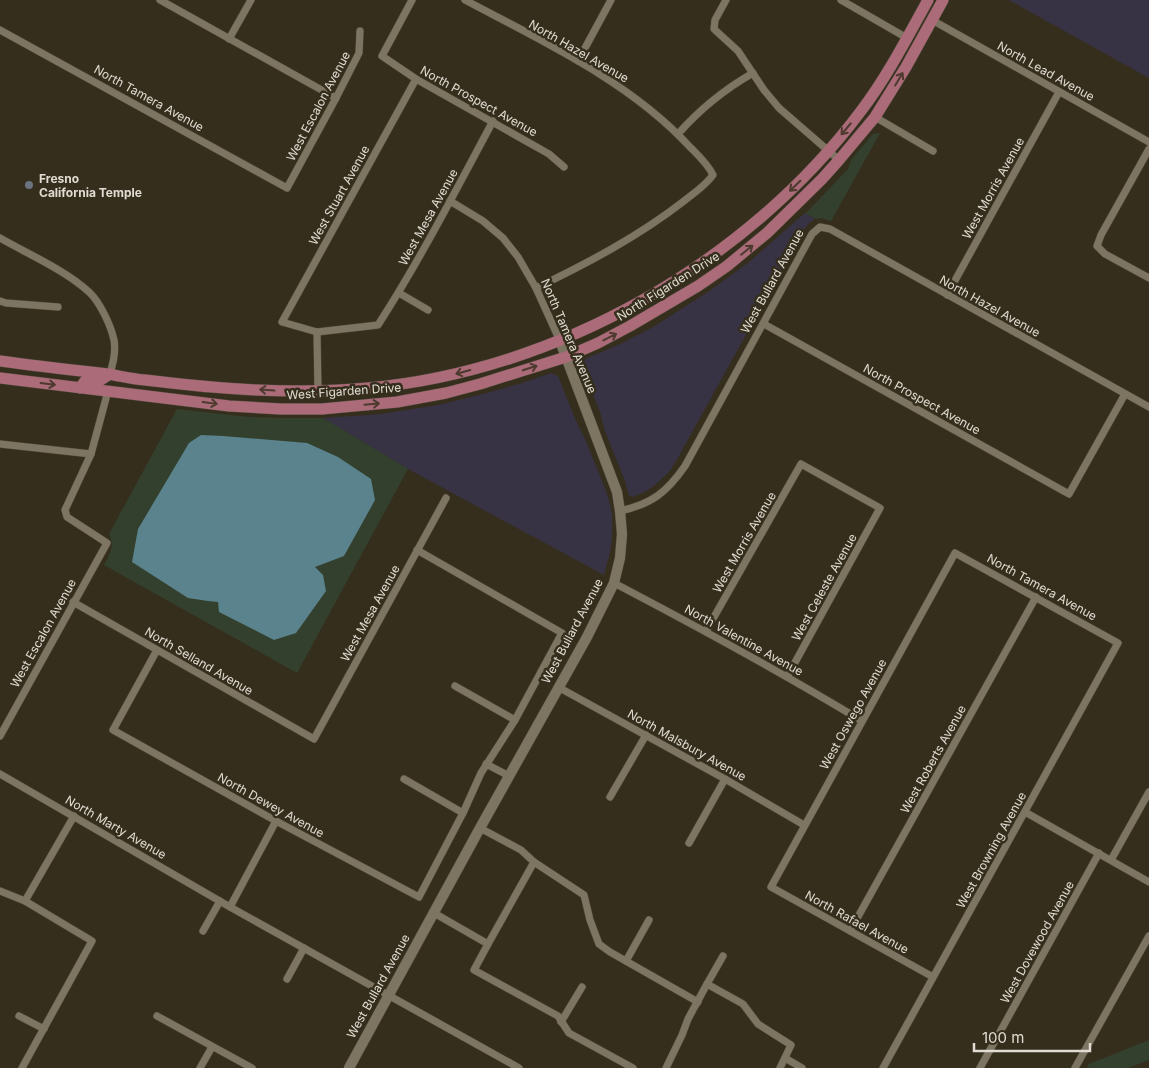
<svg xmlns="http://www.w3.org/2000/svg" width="1149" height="1068" font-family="Inter,sans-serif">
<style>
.commercial{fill:#383344}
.green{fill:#34402e}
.water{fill:#5b838d}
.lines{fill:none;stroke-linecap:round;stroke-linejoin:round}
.street-casing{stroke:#50493b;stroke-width:8}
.secondary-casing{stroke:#50493b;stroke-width:11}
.primary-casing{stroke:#50493b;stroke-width:12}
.street{stroke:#7d7561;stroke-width:7}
.secondary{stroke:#7d7561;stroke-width:10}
.primary{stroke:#ab6b78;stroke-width:11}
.oneway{stroke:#4d3a2f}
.worship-dot{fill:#6b7280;stroke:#352e1d;stroke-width:2}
.labels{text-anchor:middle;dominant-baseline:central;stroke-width:5;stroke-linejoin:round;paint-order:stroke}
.street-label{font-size:12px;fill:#e0dcd1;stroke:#352e1d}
.poi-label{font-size:12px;font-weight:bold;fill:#e0dcd1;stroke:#352e1d;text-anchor:start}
</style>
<rect width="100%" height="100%" fill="#352e1d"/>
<!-- commercial -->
<g class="commercial">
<polygon points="1009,0 1149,0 1149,78"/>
<polygon points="805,213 815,219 809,223 805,228 675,463 669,472 655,485 648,490 633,497 629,495 625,481 605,431 600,412 582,367 585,359 620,344 653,327 708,292 749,262"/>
<polygon points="551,373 558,376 576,421 585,439 606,491 610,504 612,516 612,539 610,552 604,575 408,469 323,418 381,414 438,405 483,394 522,383"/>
</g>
<!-- green -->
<g class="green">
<polygon points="880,133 831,221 821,218 815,219 805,213 809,210 848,169 851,160 873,134"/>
<path d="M177,409l72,8 38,1h36l85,51 -111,204 -193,-108c6,-11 11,-19 5,-31z"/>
<polygon points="1149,1040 1149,1060 1128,1068 1087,1068 1089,1064"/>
</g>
<!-- water -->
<polygon class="water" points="201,435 223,436 307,443 338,457 371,479 375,500 344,556 315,567 323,575 326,591 296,633 274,640 219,612 218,602 208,601 188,598 132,562 138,529 189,443"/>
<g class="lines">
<!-- street casing -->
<g class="street-casing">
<g id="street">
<polyline points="160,0 336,98"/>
<polyline points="412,0 382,56 416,79 549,154 564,167"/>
<path d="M465,0c77,41 164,81 224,146 9,9 19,18 24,29 -8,11 -19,18 -29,26 -45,35 -96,62 -148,87"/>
<polyline points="726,0 715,20 714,29 738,51 764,90 779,108 839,160"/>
<polyline points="841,0 907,38"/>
<polyline points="932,20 1149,142"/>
<polyline points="0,30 287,188 336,98 359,53 360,31"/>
<polyline points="229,39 251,0"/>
<polyline points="578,61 611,0"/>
<path d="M416,79l-134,243 35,10 61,-7c42,-65 78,-135 115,-204"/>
<polyline points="875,117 933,151"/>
<path d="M678,134c22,-25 47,-45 75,-61"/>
<polyline points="1149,149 1101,235 1097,246 1105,254 1149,278"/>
<polyline points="450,201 483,221 503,238 518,257 536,288 560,341"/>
<path d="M0,238c28,16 65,32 89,54 11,10 22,34 25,48 2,12 -1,23 -4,34"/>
<polyline points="399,293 428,310"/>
<polyline points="947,295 1059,92"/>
<polyline points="0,301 6,303 58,307"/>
<polyline points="764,324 1069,494 1125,394"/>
<polyline points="317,332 318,390"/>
<polyline points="0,444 91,454"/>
<path d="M620,511c32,-7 47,-19 65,-45l127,-232 8,-7 10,2 319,178"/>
<path d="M614,583c84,44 167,89 248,138"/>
<polyline points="73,602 314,739 446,498"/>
<polyline points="706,631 801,464 880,508 787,677"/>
<polyline points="157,650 113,730 276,821 419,897 463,813 481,773 515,720 562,633 417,550"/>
<polyline points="455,686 515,720"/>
<polyline points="558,687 725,779 804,825"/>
<polyline points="0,736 107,543 67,517 65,510 91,454 108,391"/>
<polyline points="486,764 509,776"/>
<polyline points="0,774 230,907 519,1068"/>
<polyline points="404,779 463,813"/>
<polyline points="610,797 646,735"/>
<polyline points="1025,812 1149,882"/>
<polyline points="480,828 521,850 534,862"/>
<polyline points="689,843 725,779"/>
<polyline points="1111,860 1149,792"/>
<polyline points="0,891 25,901 92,941 22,1068"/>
<polyline points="25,901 74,816"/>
<polyline points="230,907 276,821"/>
<polyline points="434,913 488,944 474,970 558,1016 569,1033 633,1068"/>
<polyline points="203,931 220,901"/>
<polyline points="850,931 1036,597"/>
<polyline points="488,944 534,862 584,895 590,920 599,944 610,952 698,1002"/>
<polyline points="626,961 649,920"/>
<polyline points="287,979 304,948"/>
<polyline points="707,984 723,956"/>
<polyline points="19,1016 44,1029"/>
<polyline points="157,1016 252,1068"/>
<polyline points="561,1022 582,987"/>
<polyline points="785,1058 802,1068"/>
<polyline points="200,1068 212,1047"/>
<polyline points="666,1068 682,1035 688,1019 707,984 743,1004 758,1024 791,1045 780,1068"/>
<polyline points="883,1068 1118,643 955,553 771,887 933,977"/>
<polyline points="980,1068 1099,853"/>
<polyline points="1075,1068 1149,936"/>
</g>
</g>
<!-- secondary casing -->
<g class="secondary-casing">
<polyline id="secondary" points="349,1068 480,828 587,637 614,583 620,558 622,534 620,511 617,492 560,341"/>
</g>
<!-- primary casing -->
<g class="primary-casing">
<g id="primary">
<path d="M0,361c36,5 72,9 108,13 12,2 25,5 37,6 74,9 149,15 223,8 189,-17 379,-125 493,-277 26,-34 46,-73 67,-111"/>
<polyline points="0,378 229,406 281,409 322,409 397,402 446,393 480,384 566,357 598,343 630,326 698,286 727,266 767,233 822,179 839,160 875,117 906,67 943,0"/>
<polyline points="80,388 85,381 99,381 110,374"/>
</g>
</g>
<!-- street -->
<use href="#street" class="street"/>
<!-- secondary -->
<use href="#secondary" class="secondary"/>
<!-- primary -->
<use href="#primary" class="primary"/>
</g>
<!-- one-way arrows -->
<defs><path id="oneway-shaft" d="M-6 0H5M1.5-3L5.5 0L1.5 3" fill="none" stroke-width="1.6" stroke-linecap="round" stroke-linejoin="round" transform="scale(1.25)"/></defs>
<g class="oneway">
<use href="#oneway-shaft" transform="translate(899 79) rotate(-59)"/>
<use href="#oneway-shaft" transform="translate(846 129) rotate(130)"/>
<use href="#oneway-shaft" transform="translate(795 186) rotate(136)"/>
<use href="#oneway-shaft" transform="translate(747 250) rotate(-39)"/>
<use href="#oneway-shaft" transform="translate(610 337) rotate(-27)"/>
<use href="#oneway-shaft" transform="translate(530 368) rotate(-18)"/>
<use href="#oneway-shaft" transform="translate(463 372) rotate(164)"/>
<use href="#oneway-shaft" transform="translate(48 384) rotate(7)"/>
<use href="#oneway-shaft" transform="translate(267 390) rotate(-176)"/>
<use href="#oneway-shaft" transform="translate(210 403) rotate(8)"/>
<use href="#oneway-shaft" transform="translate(372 404) rotate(-5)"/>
</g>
<!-- markers -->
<circle class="worship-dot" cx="29" cy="185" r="5"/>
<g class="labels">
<!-- street labels -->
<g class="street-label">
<text transform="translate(579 51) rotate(30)">North Hazel Avenue</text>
<text transform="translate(1046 71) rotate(29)">North Lead Avenue</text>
<text transform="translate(149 98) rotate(29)">North Tamera Avenue</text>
<text transform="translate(479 101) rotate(29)">North Prospect Avenue</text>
<text transform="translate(318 106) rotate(-62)">West Escalon Avenue</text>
<text transform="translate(993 188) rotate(-61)">West Morris Avenue</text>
<text transform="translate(339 195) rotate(-61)">West Stuart Avenue</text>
<text transform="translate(428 217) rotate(-61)">West Mesa Avenue</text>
<text transform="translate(772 281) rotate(-61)">West Bullard Avenue</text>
<text transform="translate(668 286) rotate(-32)">North Figarden Drive</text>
<text transform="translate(990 306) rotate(29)">North Hazel Avenue</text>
<text transform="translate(569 336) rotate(67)">North Tamera Avenue</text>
<text transform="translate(344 391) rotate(-4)">West Figarden Drive</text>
<text transform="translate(922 399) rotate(29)">North Prospect Avenue</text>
<text transform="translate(744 542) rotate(-60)">West Morris Avenue</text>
<text transform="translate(824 587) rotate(-61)">West Celeste Avenue</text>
<text transform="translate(1042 587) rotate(29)">North Tamera Avenue</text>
<text transform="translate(370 613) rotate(-61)">West Mesa Avenue</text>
<text transform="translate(572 631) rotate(-62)">West Bullard Avenue</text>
<text transform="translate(43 633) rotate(-61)">West Escalon Avenue</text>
<text transform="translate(744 640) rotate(29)">North Valentine Avenue</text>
<text transform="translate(199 661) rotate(30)">North Selland Avenue</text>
<text transform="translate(853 714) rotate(-61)">West Oswego Avenue</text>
<text transform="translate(687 745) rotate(29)">North Malsbury Avenue</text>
<text transform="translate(933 759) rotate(-61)">West Roberts Avenue</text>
<text transform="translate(271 805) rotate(29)">North Dewey Avenue</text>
<text transform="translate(116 827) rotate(30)">North Marty Avenue</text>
<text transform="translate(991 850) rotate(-61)">West Browning Avenue</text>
<text transform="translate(857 922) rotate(29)">North Rafael Avenue</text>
<text transform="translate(1037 942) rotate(-61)">West Dovewood Avenue</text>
<text transform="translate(378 986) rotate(-61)">West Bullard Avenue</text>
</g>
<!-- poi labels -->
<g class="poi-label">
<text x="39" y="178">Fresno<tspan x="39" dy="14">California Temple</tspan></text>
</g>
</g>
<!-- scale -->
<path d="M974 1043v8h116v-8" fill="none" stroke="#e0dcd1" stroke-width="2.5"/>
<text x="982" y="1043" font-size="15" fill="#e0dcd1" stroke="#352e1d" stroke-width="4" paint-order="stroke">100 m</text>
</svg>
